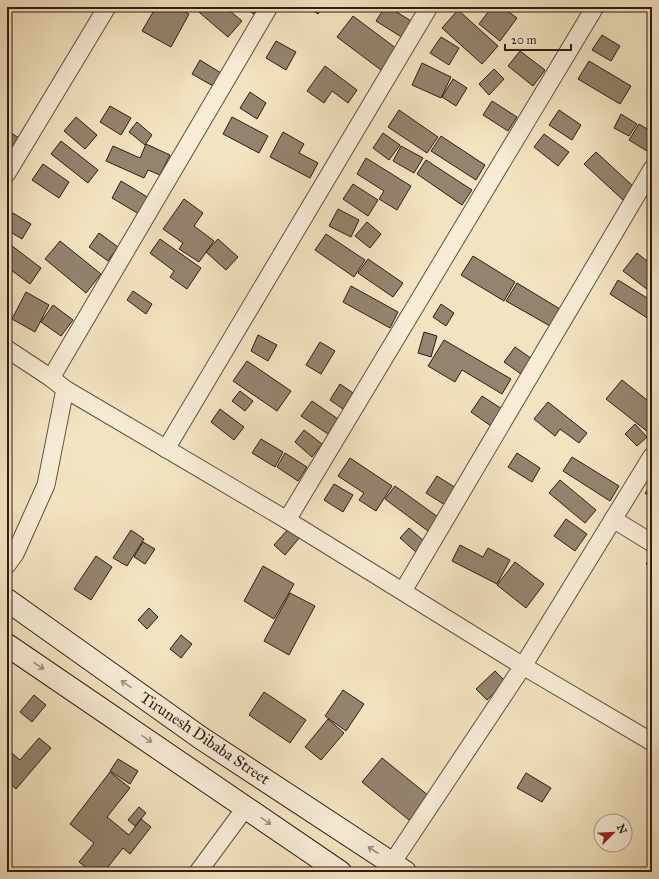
<svg xmlns="http://www.w3.org/2000/svg" width="659" height="879" font-family="'IM FELL Great Primer',serif">
<style>
.building{fill:#94846f;stroke:#2d1d17}
.lines{fill:none;stroke-linecap:round;stroke-linejoin:round}
.minor-casing{stroke:#5e4f42;stroke-width:19}
.secondary-casing{stroke:#2d1d17;stroke-width:24}
.minor{stroke:#f7edd7;stroke-width:17}
.secondary{stroke:#f7edd7;stroke-width:22}
.oneway{stroke:#9c8f81}
.labels{text-anchor:middle;dominant-baseline:central;stroke-width:3;stroke-linejoin:round;paint-order:stroke}
.street-label{font-size:16px;fill:#2d1d17;stroke:#f7edd7}
</style>
<rect width="100%" height="100%" fill="#f3e4c1"/>
<filter id="stains"><feTurbulence type="fractalNoise" baseFrequency=".005" numOctaves="4"/><feColorMatrix values="0 0 0 0 .2 0 0 0 0 .09 0 0 0 0 .02 0 0 0 .5 -.17"/></filter>
<radialGradient id="worn" r=".72"><stop offset=".6" stop-color="#630" stop-opacity="0"/><stop offset="1" stop-color="#630" stop-opacity=".3"/></radialGradient>
<!-- building -->
<g class="building">
<polygon points="156,7 177,7 189,14 171,47 142,31"/>
<polygon points="193,7 225,7 242,21 228,37"/>
<polygon points="243,7 258,7 254,14"/>
<polygon points="307,7 323,7 318,14"/>
<polygon points="385,7 388,7 413,22 403,38 376,21"/>
<polygon points="492,7 502,7 517,18 500,41 479,24"/>
<polygon points="458,10 498,46 482,64 442,28"/>
<polygon points="353,16 397,49 381,70 337,37"/>
<polygon points="602,35 620,46 611,61 592,50"/>
<polygon points="441,37 459,48 449,65 430,53"/>
<polygon points="276,41 296,52 286,70 266,58"/>
<polygon points="520,51 545,70 533,86 508,66"/>
<polygon points="200,60 221,73 213,86 192,74"/>
<polygon points="589,61 631,86 620,104 578,79"/>
<polygon points="422,63 451,77 441,98 412,85"/>
<polygon points="325,66 357,90 348,103 332,91 324,103 307,91"/>
<polygon points="494,69 504,79 489,95 479,84"/>
<polygon points="453,79 467,88 456,106 442,97"/>
<polygon points="250,92 266,103 257,119 240,108"/>
<polygon points="492,101 517,117 508,131 483,115"/>
<polygon points="110,106 131,118 121,135 100,122"/>
<polygon points="399,110 438,137 427,153 388,127"/>
<polygon points="559,110 581,125 572,140 549,125"/>
<polygon points="621,114 637,124 629,136 614,128"/>
<polygon points="76,117 97,135 85,149 64,131"/>
<polygon points="232,117 268,136 259,153 223,134"/>
<polygon points="137,122 152,135 145,145 129,132"/>
<polygon points="639,124 652,132 652,154 629,140"/>
<polygon points="10,132 20,139 10,155 7,153 7,136"/>
<polygon points="283,132 304,144 299,153 318,163 310,178 270,157"/>
<polygon points="383,133 400,145 389,160 373,148"/>
<polygon points="544,134 569,152 558,166 534,147"/>
<polygon points="441,136 485,165 476,180 431,151"/>
<polygon points="61,141 98,170 88,183 51,154"/>
<polygon points="146,144 170,155 160,175 148,170 144,178 106,161 113,146 140,158"/>
<polygon points="401,146 423,158 414,173 393,161"/>
<polygon points="596,152 635,188 623,200 584,164"/>
<polygon points="366,158 411,186 397,210 379,199 384,191 357,174"/>
<polygon points="426,160 472,190 462,205 417,174"/>
<polygon points="43,164 69,182 59,198 32,180"/>
<polygon points="121,181 149,198 139,214 112,198"/>
<polygon points="353,184 378,200 368,216 343,199"/>
<polygon points="184,199 203,213 194,226 214,241 199,262 179,249 183,243 163,229"/>
<polygon points="338,209 359,220 351,237 329,226"/>
<polygon points="13,213 31,224 22,239 7,230 7,223"/>
<polygon points="367,222 381,234 370,248 355,236"/>
<polygon points="99,233 118,247 108,261 89,247"/>
<polygon points="326,234 365,260 354,277 315,250"/>
<polygon points="160,239 201,268 187,289 170,277 174,271 150,253"/>
<polygon points="218,239 238,257 226,270 206,252"/>
<polygon points="60,241 101,274 86,293 45,259"/>
<polygon points="7,242 41,268 30,284 7,267"/>
<polygon points="637,253 652,265 652,293 623,271"/>
<polygon points="473,256 515,282 504,301 461,275"/>
<polygon points="368,259 403,283 393,297 358,273"/>
<polygon points="618,280 652,301 652,321 610,294"/>
<polygon points="517,283 560,309 550,326 506,301"/>
<polygon points="351,286 398,312 390,328 343,302"/>
<polygon points="133,291 152,304 146,314 127,300"/>
<polygon points="26,292 49,305 35,332 12,319"/>
<polygon points="441,304 454,313 446,326 433,317"/>
<polygon points="53,305 73,320 61,336 41,322"/>
<polygon points="424,332 437,336 431,357 418,353"/>
<polygon points="258,335 277,345 268,361 251,351"/>
<polygon points="444,340 511,379 502,394 462,370 455,382 428,366"/>
<polygon points="320,342 335,351 321,374 306,365"/>
<polygon points="515,347 532,359 521,374 504,362"/>
<polygon points="247,361 291,391 277,411 233,381"/>
<polygon points="622,380 652,404 652,427 648,432 606,399"/>
<polygon points="340,384 353,393 343,409 330,400"/>
<polygon points="240,391 253,401 245,411 232,401"/>
<polygon points="482,396 502,409 491,426 471,412"/>
<polygon points="312,401 338,419 328,434 301,416"/>
<polygon points="548,402 587,433 579,443 560,429 555,436 534,419"/>
<polygon points="220,409 244,427 234,440 211,422"/>
<polygon points="635,424 647,437 637,446 625,434"/>
<polygon points="304,430 322,444 312,457 295,442"/>
<polygon points="261,439 283,452 275,467 252,453"/>
<polygon points="285,453 307,467 298,481 277,467"/>
<polygon points="517,453 540,468 532,482 508,467"/>
<polygon points="572,457 619,486 610,501 563,471"/>
<polygon points="350,458 392,486 376,511 359,500 364,493 338,476"/>
<polygon points="437,476 456,488 445,505 426,493"/>
<polygon points="560,480 596,510 585,523 549,493"/>
<polygon points="334,484 353,495 343,512 324,500"/>
<polygon points="652,485 652,500 645,493"/>
<polygon points="395,486 438,517 428,531 385,499"/>
<polygon points="566,519 587,534 575,551 554,536"/>
<polygon points="289,528 300,537 285,555 274,545"/>
<polygon points="409,528 425,542 416,552 400,538"/>
<polygon points="131,530 144,539 127,566 113,558"/>
<polygon points="143,542 155,549 145,564 134,557"/>
<polygon points="460,545 483,557 488,548 510,560 497,584 452,561"/>
<polygon points="96,556 112,567 91,600 74,589"/>
<polygon points="652,556 652,568 646,564"/>
<polygon points="515,562 544,584 526,608 497,585"/>
<polygon points="263,566 294,584 274,619 244,601"/>
<polygon points="290,593 315,606 289,655 264,641"/>
<polygon points="149,608 158,617 147,629 138,620"/>
<polygon points="181,635 192,644 181,658 170,649"/>
<polygon points="495,671 506,682 487,700 476,689"/>
<polygon points="343,690 364,704 346,731 325,716"/>
<polygon points="264,692 306,720 290,743 249,715"/>
<polygon points="34,695 46,705 32,722 20,712"/>
<polygon points="328,719 344,733 321,760 305,747"/>
<polygon points="39,738 51,748 16,789 7,781 7,749 20,760"/>
<polygon points="382,758 434,800 414,824 362,782"/>
<polygon points="118,759 138,771 130,784 110,771"/>
<polygon points="110,772 130,788 107,817 129,835 141,819 151,827 130,854 123,848 104,872 92,872 79,862 94,843 70,824"/>
<polygon points="526,773 551,788 542,802 517,788"/>
<polygon points="139,807 146,813 135,826 128,820"/>
</g>
<g class="lines">
<!-- minor casing -->
<g class="minor-casing">
<g id="minor">
<polyline points="7,173 107,7"/>
<polyline points="7,349 51,378"/>
<polyline points="65,389 287,520 523,666 652,742"/>
<polyline points="166,449 429,7"/>
<polyline points="613,519 652,543"/>
<polyline points="287,520 595,7"/>
<polyline points="7,565 15,554 46,485 65,389 51,378 269,7"/>
<polyline points="403,591 652,169"/>
<polyline points="392,863 523,666 652,456"/>
<polyline points="198,872 246,807"/>
</g>
</g>
<!-- secondary casing -->
<g class="secondary-casing">
<g id="secondary">
<polyline points="7,600 201,738 405,872"/>
<polyline points="7,645 340,872"/>
</g>
</g>
<!-- minor -->
<use href="#minor" class="minor"/>
<!-- secondary -->
<use href="#secondary" class="secondary"/>
</g>
<!-- one-way arrows -->
<defs><path id="oneway-shaft" d="M-6 0H5M1.5-3L5.5 0L1.5 3" fill="none" stroke-width="1.6" stroke-linecap="round" stroke-linejoin="round"/></defs>
<g class="oneway">
<use href="#oneway-shaft" transform="translate(39 666) rotate(34)"/>
<use href="#oneway-shaft" transform="translate(126 684) rotate(-145)"/>
<use href="#oneway-shaft" transform="translate(147 739) rotate(34)"/>
<use href="#oneway-shaft" transform="translate(266 821) rotate(35)"/>
<use href="#oneway-shaft" transform="translate(373 850) rotate(-147)"/>
</g>
<g class="labels">
<!-- street labels -->
<g class="street-label">
<text transform="translate(205 738) rotate(34)">Tirunesh Dibaba Street</text>
</g>
</g>
<!-- margin -->
<rect width="659" height="879" fill="none" stroke="#f3e4c1" stroke-width="24"/>
<rect x="8" y="8" width="643" height="863" fill="none" stroke="#2d1d17" stroke-width="2"/>
<rect x="12" y="12" width="635" height="855" fill="none" stroke="#2d1d17"/>
<!-- north arrow -->
<g transform="translate(613 833) rotate(66)"><circle r="19" fill="#f7edd7" stroke="#a69a8a"/>
<path d="M0-3L7 15L0 10L-7 15Z" fill="#8f2418"/>
<text y="-6" font-size="11" font-weight="bold" text-anchor="middle" fill="#2d1d17">N</text>
</g>
<!-- scale -->
<path d="M505 44v6h66v-6" fill="none" stroke="#2d1d17" stroke-width="2"/>
<text x="511" y="44" font-size="12" fill="#2d1d17" stroke="#f7edd7" stroke-width="3" paint-order="stroke">20 m</text>
<rect width="100%" height="100%" filter="url(#stains)"/>
<rect width="100%" height="100%" fill="url(#worn)"/>
</svg>
